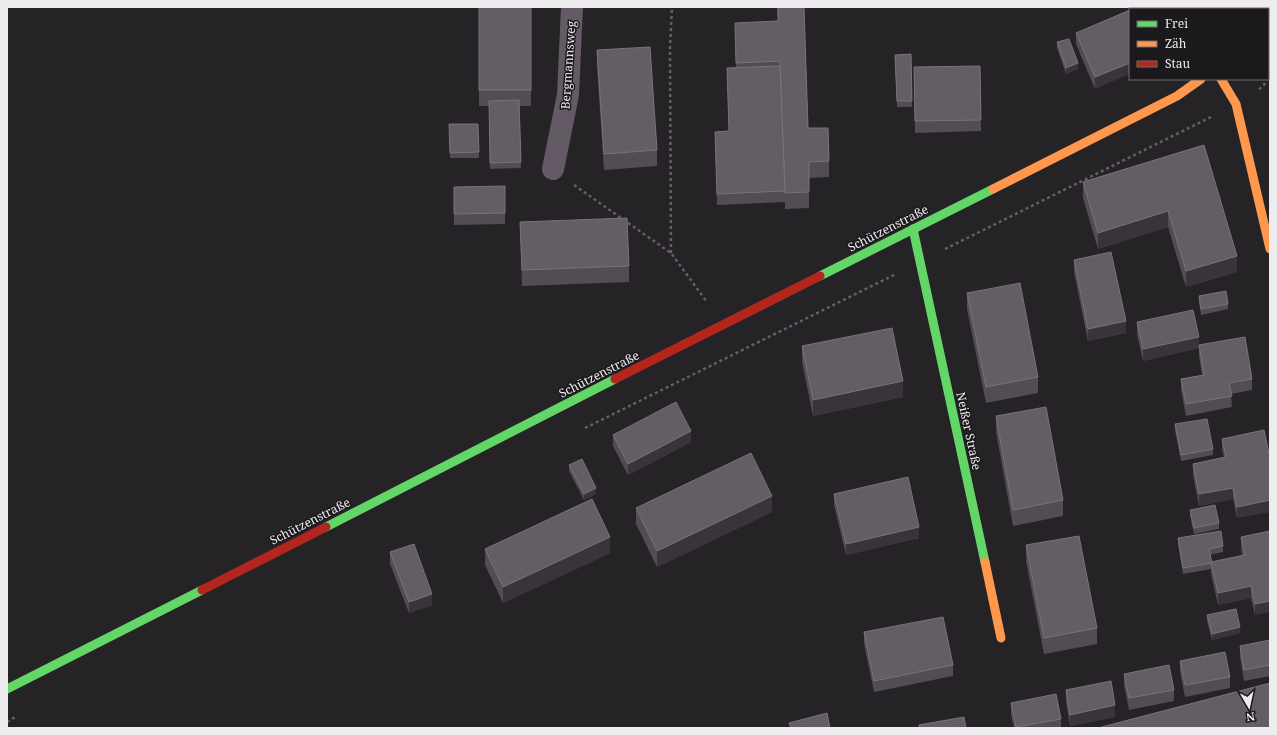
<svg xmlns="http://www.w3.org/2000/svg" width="1277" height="735" font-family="'Noto Serif',serif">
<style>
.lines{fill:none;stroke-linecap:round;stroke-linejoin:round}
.path{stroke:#645f65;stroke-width:2.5;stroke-dasharray:3 3;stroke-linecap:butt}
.street{stroke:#645a65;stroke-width:22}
.fast{stroke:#63d668;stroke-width:9}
.slow{stroke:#ff974d;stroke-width:9}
.jam{stroke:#b3261e;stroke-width:9}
.wall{fill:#524c54}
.shaded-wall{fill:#39343a}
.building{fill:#635d64;stroke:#78747a}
.labels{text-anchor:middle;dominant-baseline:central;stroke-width:3;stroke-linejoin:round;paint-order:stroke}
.street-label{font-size:12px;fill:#eeecef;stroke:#1c191d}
</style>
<rect width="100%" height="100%" fill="#252326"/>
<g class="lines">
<!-- path -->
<g class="path">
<polyline points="1268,53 1270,41"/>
<polyline points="1259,89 1264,86 1265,79"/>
<polyline points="574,185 671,253 707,302"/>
<polyline points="945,249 1211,117"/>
<polyline points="671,253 670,47 672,7"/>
<polyline points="585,428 894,275"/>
<polyline points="7,722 17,716"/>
</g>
<!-- street -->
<polyline class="street" points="553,169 568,95 572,7"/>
<!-- fast -->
<g class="fast">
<polyline points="1252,9 1253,7"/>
<polyline points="913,229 985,562"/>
<polyline points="820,276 993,189"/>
<polyline points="326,527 615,379"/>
<polyline points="7,689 202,590"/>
</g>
<!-- slow -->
<g class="slow">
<polyline points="1221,79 1236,104 1270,249"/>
<polyline points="993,189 1177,96 1201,79"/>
<polyline points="985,562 1001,638"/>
</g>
<!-- jam -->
<g class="jam">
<polyline points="615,379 820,276"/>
<polyline points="202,590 326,527"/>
</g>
</g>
<!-- wall -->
<g class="wall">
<polygon points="479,7 531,7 531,106 519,106 521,168 490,169 489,106 479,106"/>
<polygon points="777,7 804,7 808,128 829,161 829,177 809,178 809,208 785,209 785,202 717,205 715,132 729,131 727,68 736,68 735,23 778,21"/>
<polygon points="1130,10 1095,89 1076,44 1076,33"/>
<polygon points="1057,42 1078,69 1066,74 1057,48"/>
<polygon points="597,50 657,150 657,166 604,170 597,66"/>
<polygon points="911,54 912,107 897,107 895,55"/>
<polygon points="980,66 981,131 915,133 914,67"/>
<polygon points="449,130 479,152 479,158 450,158"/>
<polygon points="1204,145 1237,272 1186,287 1168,227 1098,249 1083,198 1083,182"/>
<polygon points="505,186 505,224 454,225 454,187"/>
<polygon points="520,222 629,266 629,282 522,286"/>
<polygon points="1074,260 1126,333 1088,341 1074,272"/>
<polygon points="967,293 1038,377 1038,393 986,403 967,309"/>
<polygon points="1199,296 1228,304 1228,309 1201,315 1199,302"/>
<polygon points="1137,322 1199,345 1252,379 1252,390 1231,394 1232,407 1186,416 1181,390 1181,379 1202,375 1199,356 1199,348 1143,361 1137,334"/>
<polygon points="802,346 903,397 813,416 802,362"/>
<polygon points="996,416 1063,500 1063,516 1013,526 996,432"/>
<polygon points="1175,424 1213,449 1213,455 1181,461 1175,430"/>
<polygon points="1264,430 1237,518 1233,499 1199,506 1193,475 1193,464 1224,457 1222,450 1222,439"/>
<polygon points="613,435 691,442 628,475 613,446"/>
<polygon points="569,465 596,494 584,500 569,471"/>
<polygon points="834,494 919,538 846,555 834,505"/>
<polygon points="636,508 772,512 657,567 636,524"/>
<polygon points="1190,510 1219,523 1219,529 1194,534 1190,516"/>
<polygon points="1270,531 1255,615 1251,598 1218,605 1211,574 1211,569 1183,574 1178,544 1178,538 1223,546 1223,552 1210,555 1211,562 1242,555 1241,549 1241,537"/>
<polygon points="1026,545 1097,628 1097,644 1044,654 1026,561"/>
<polygon points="485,549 610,553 503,603 485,565"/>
<polygon points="390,552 432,605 409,613 390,564"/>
<polygon points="1207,615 1240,633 1212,640 1207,621"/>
<polygon points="864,632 953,665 953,676 874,692 864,644"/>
<polygon points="1270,640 1270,676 1244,681 1240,657 1240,646"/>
<polygon points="1180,661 1230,677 1230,688 1185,697 1180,672"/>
<polygon points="1124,674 1174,690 1174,701 1129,710 1124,685"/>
<polygon points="1066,690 1115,717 1070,726 1066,701"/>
<polygon points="1011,703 1061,719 1061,728 1014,728 1011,715"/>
</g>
<!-- shaded-wall -->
<g class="shaded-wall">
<polygon points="1078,63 1078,69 1066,74 1066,68"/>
<polygon points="1130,63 1130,74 1095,89 1095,77"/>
<polygon points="1168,211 1168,227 1098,249 1098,233"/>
<polygon points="1237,256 1237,272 1186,287 1186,271"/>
<polygon points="1126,321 1126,333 1088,341 1088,329"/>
<polygon points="1199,337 1199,348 1143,361 1143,349"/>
<polygon points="903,381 903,397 813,416 813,400"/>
<polygon points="691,431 691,442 628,475 628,464"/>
<polygon points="596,488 596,494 584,500 584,494"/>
<polygon points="1233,488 1233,499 1199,506 1199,494"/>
<polygon points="772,496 772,512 657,567 657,551"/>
<polygon points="1270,500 1270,512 1237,518 1237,507"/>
<polygon points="919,527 919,538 846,555 846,544"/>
<polygon points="610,537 610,553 503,603 503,587"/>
<polygon points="1251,586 1251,598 1218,605 1218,593"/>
<polygon points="432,594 432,605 409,613 409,602"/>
<polygon points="1270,601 1270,612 1255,615 1255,604"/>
<polygon points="1240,627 1240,633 1212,640 1212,634"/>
<polygon points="1115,705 1115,717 1070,726 1070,715"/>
</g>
<!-- building -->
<g class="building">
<rect x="479" y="7" width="52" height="83"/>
<polygon points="778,7 804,7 808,128 828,128 829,161 809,162 809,192 785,193 780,61 736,63 735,23 778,21"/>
<polygon points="1137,7 1168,7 1169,9 1132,9"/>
<polygon points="1130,10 1130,63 1095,77 1076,33"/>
<polygon points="1069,39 1078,63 1066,68 1057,42"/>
<polygon points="650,47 657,150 604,154 597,50"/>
<polygon points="911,54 912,101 897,101 895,55"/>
<polygon points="780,66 785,191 717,194 715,132 729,131 727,68"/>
<polygon points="980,66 981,120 915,121 914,67"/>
<polygon points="519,100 521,162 490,163 489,101"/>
<polygon points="449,124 478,124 479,152 450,153"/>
<polygon points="1204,145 1237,256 1186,271 1168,211 1098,233 1083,182"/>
<polygon points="505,186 505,213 454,214 454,187"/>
<polygon points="627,218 629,266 522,270 520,222"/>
<polygon points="1111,252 1126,321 1088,329 1074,260"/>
<polygon points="1020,283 1038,377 986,387 967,293"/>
<polygon points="1226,291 1228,304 1201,309 1199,296"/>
<polygon points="1193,310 1199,337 1143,349 1137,322"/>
<polygon points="892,328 903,381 813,400 802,346"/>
<polygon points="1245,337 1252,379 1229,383 1232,396 1186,404 1181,379 1204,375 1199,345"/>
<polygon points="676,402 691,431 628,464 613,435"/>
<polygon points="1046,407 1063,500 1013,510 996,416"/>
<polygon points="1207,419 1213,449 1181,455 1175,424"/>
<polygon points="1264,430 1270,458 1270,500 1237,507 1233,488 1199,494 1193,464 1226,457 1222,439"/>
<polygon points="751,453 772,496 657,551 636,508"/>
<polygon points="582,459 596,488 584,494 569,465"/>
<polygon points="908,477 919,527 846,544 834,494"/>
<polygon points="592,499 610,537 503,587 485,549"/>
<polygon points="1215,505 1219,523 1194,528 1190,510"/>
<polygon points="1221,531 1223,546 1209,549 1212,563 1183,568 1178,538"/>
<polygon points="1270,531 1270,601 1255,604 1251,586 1218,593 1211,562 1245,555 1241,537"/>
<polygon points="1079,536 1097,628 1044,638 1026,545"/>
<polygon points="414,544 432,594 409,602 390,552"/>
<polygon points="1236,609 1240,627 1212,634 1207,615"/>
<polygon points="943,617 953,665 874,681 864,632"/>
<polygon points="1270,640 1270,665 1244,670 1240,646"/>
<polygon points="1225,652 1230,677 1185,685 1180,661"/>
<polygon points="1169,665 1174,690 1129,698 1124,674"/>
<polygon points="1111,681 1115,705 1070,715 1066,690"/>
<polygon points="1270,683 1270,728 1098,728"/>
<polygon points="1056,694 1061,719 1016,727 1011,703"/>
<polygon points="827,713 830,728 791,728 789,723"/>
<polygon points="964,717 966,728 919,728 919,725"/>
</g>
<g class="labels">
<!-- street labels -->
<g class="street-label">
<text transform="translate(568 65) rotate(-86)">Bergmannsweg</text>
<text transform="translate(888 228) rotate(-27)">Schützenstraße</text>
<text transform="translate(599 374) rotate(-27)">Schützenstraße</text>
<text transform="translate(969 431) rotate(78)">Neißer Straße</text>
<text transform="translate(310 521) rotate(-27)">Schützenstraße</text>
</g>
</g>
<!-- border -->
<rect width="1277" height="735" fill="none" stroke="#eeecef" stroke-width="16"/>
<!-- legend -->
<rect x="1129" y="8" width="140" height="72" fill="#1c191d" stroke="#706d71"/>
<rect x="1137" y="21" width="20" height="6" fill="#63d668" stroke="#706d71"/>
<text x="1165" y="28" font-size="12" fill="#eeecef">Frei</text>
<rect x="1137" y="41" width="20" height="6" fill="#ff974d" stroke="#706d71"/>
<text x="1165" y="48" font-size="12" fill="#eeecef">Zäh</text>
<rect x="1137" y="61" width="20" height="6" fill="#b3261e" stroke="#706d71"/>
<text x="1165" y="68" font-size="12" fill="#eeecef">Stau</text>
<!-- north arrow -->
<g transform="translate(1249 707) rotate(171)" stroke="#1c191d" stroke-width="3" paint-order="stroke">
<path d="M0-3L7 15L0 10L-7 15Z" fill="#eeecef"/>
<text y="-6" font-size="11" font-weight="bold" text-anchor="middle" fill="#eeecef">N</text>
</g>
</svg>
